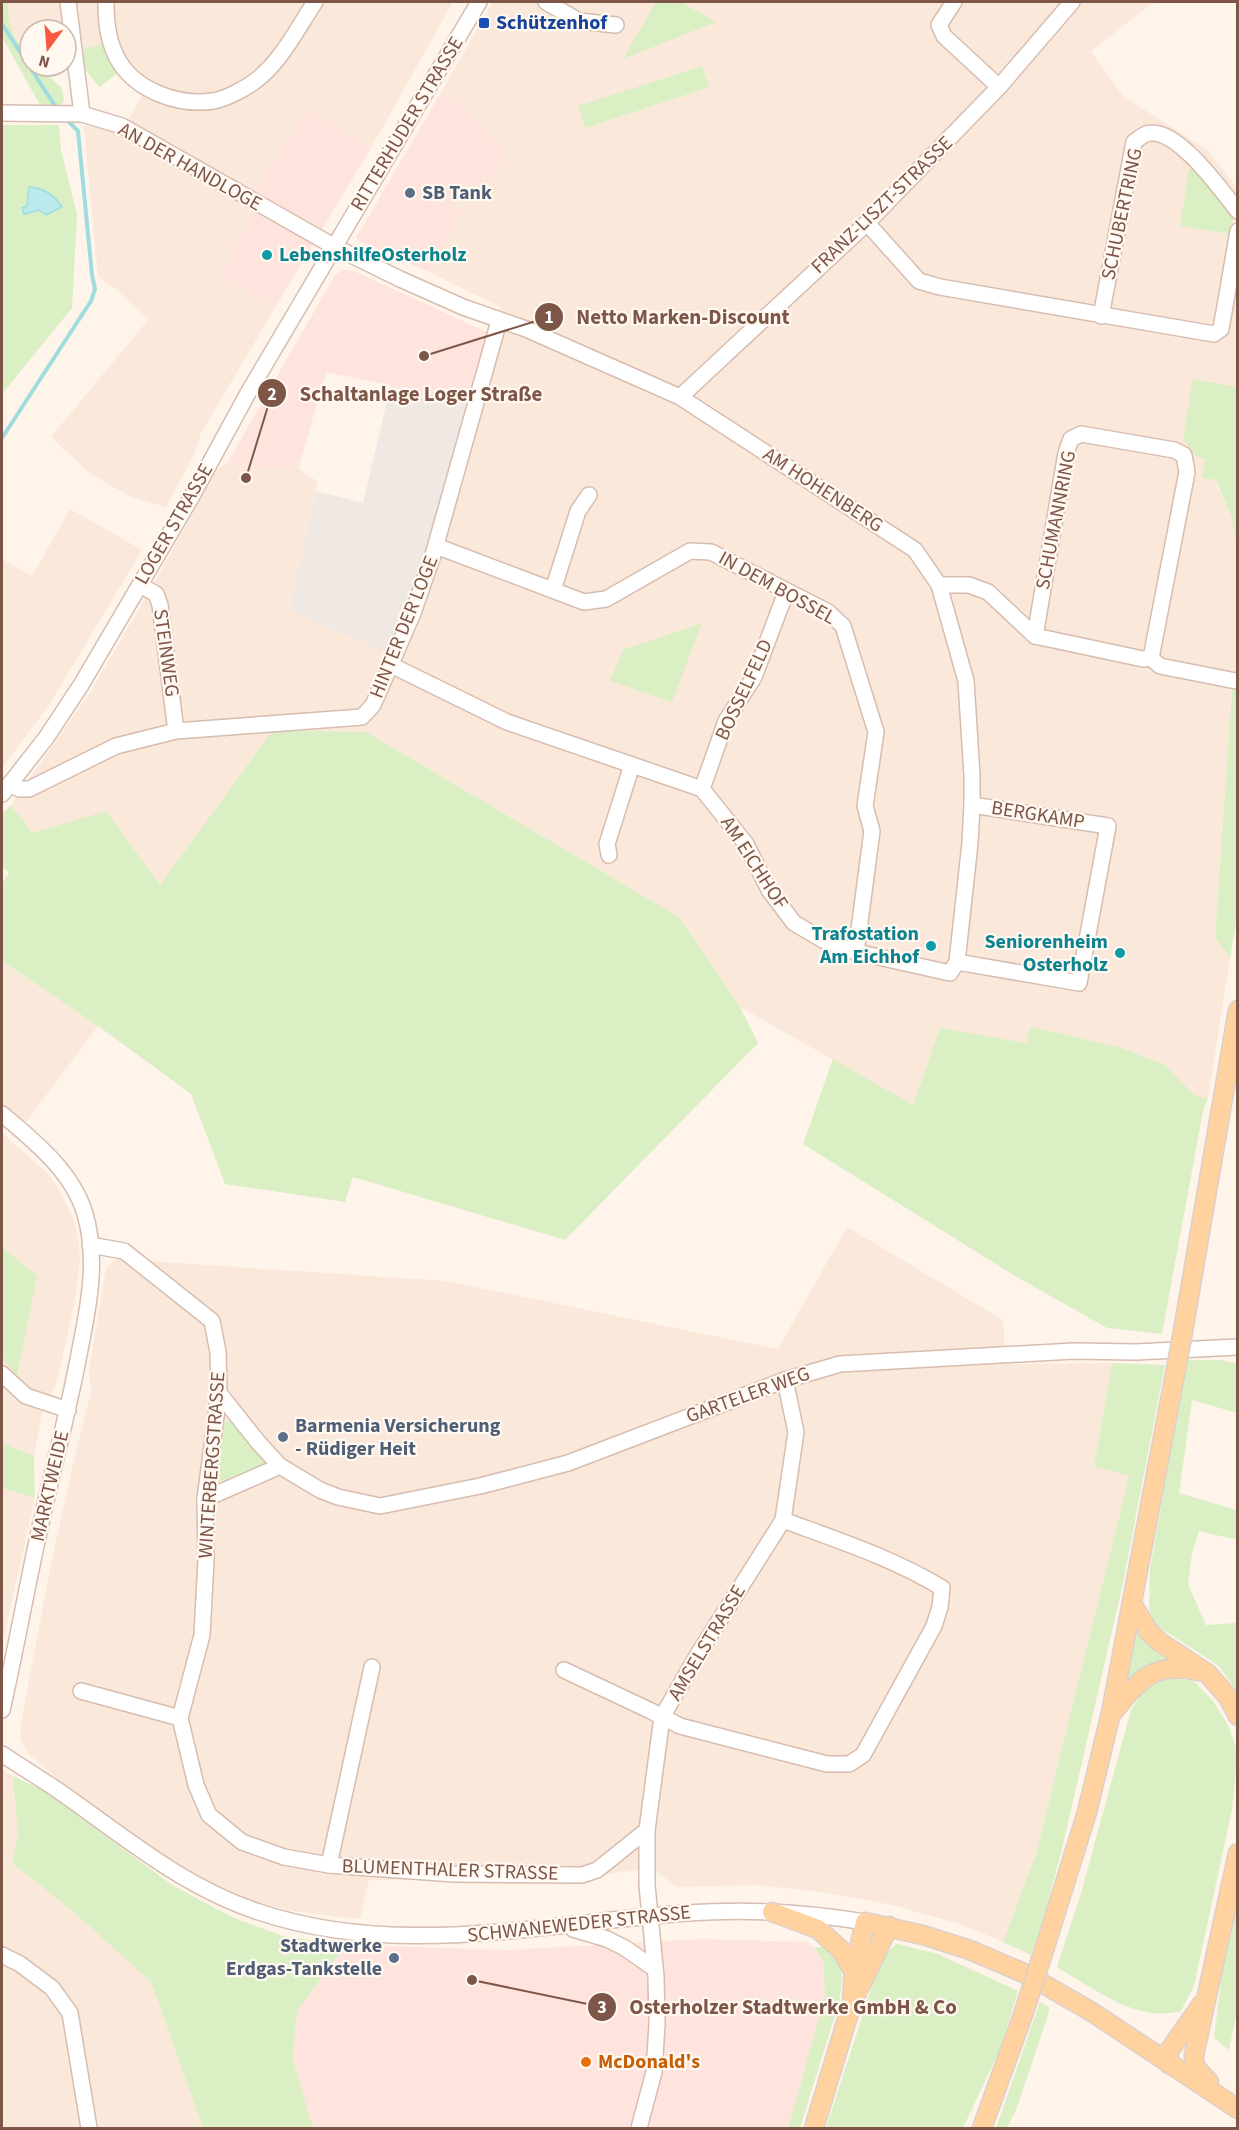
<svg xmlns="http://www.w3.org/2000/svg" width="1239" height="2130" font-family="'Source Sans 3',sans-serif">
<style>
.residential{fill:#fae8da}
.commercial{fill:#ffe4dd}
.industrial{fill:#f0e8e3}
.green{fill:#dbefc5}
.water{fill:#bbeaec;stroke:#9fdcdf;stroke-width:1.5}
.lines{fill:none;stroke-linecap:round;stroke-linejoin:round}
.stream{stroke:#9fdcdf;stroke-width:4}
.minor-casing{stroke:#d6bdaf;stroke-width:18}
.major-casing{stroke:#dbd0cc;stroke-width:21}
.minor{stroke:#fff;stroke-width:15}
.major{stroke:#ffd2a0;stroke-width:18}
.major-bridge-casing{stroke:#dbd0cc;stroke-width:21;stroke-linecap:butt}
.major-bridge{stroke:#ffd2a0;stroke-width:18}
.transit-dot{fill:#1a4fb4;stroke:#fff9f2;stroke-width:2}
.service-dot{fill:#5c6f8a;stroke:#fff9f2;stroke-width:2}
.culture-dot{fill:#0f9aa8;stroke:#fff9f2;stroke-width:2}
.food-dot{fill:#e8710a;stroke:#fff9f2;stroke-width:2}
.labels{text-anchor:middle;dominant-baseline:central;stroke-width:4.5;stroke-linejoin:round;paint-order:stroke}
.transit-label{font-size:20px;font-weight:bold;fill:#164399;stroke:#fff9f2;text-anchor:start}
.street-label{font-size:20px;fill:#7e5648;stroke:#fff9f2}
.service-label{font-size:20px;font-weight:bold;fill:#4e5e75;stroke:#fff9f2;text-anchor:start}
.culture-label{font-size:20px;font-weight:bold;fill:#0d838f;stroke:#fff9f2;text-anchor:end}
.food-label{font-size:20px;font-weight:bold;fill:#c56008;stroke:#fff9f2;text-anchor:start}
.leader{fill:none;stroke:#7e5648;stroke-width:2}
.callout-dot{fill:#7e5648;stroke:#fff9f2;stroke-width:2}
.mark-label{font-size:18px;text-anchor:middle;font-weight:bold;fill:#fff}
.callout-label{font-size:21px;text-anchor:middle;font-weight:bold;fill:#7e5648;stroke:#fff9f2;stroke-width:4.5;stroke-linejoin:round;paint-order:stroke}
</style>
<rect width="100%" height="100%" fill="#fff4ea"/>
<!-- residential -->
<g class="residential">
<polygon points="8,2 453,2 371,148 308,110 260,182 251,218 219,275 275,308 201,433 194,455 166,507 131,497 89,473 51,437 148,320 116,289 98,277 84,126 100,128 121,135 148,83 134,69 122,54 118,40 79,50 66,50 66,30 30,30 30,58 22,48 8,24"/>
<polygon points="493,2 1154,2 1091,51 1123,96 1209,151 1238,190 1237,387 1193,379 1205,459 1231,516 1238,543 1237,657 1232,692 1215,938 1230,958 1208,1099 1193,1094 1165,1065 1119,1047 1031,1027 1026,1043 940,1028 913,1105 740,1007 679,917 366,732 273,730 160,886 106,812 32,833 11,805 91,691 162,569 216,471 228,462 283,470 301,459 299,469 318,482 289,610 429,546 467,407 500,307 429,272 463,213 449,204 464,180 484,191 506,154 459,105 440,94"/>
<polygon points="70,509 142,550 49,705 2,768 2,559 32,576"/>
<polygon points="2,961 98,1026 26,1122 2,1104"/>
<polygon points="2,1133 48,1174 60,1191 73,1217 79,1243 80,1262 74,1305 57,1382 42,1414 34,1456 2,1443"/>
<polygon points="847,1227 1003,1320 1006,1364 1112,1363 1094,1465 1129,1475 1036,1854 1003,1942 960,1924 892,1905 822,1892 757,1885 676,1887 653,1868 571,1879 369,1880 360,1919 292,1911 216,1891 122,1836 27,1752 20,1739 21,1723 52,1559 75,1455 91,1393 89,1371 106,1268 117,1259 445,1281 778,1349"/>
<polygon points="2,1488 35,1498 2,1645"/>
<polygon points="2,1770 13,1776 18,1836 12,1863 76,1914 151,1982 203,2128 2,2128"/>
</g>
<!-- commercial -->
<g class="commercial">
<polygon points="440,94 459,105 506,153 484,191 464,180 450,204 463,213 429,272 359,241 356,238"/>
<polygon points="308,109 371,148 275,308 219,275 251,218 260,182"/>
<polygon points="343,270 352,270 491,334 467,407 391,385 326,372 301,459 283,470 228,462 335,275"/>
<polygon points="701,1939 807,1942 814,1948 823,1960 825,1996 788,2128 313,2128 293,2059 297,2011 346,1945 506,1950"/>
</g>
<!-- industrial -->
<polygon class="industrial" points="391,385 467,407 429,546 388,653 289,610 316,491 363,503"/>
<!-- green -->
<g class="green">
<path d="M2,2h6c0,26 5,35 22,56v8h7l25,22 2,13 -4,5 -20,-1 -38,-68z"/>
<polygon points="656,2 681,2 716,22 623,59"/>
<polygon points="103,44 118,73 99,87 85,69 79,50"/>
<polygon points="702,66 709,87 585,128 578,106"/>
<polygon points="2,125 59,125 61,150 77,215 72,308 2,394"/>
<polygon points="1190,164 1233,217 1230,234 1180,226"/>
<polygon points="1193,379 1237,387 1237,543 1231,516 1216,480 1202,478 1205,459 1196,456 1183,439"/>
<polygon points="702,623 672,702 610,681 623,650"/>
<polygon points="1237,657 1238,911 1230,958 1215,938 1232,692"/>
<polygon points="273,730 366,732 679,917 740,1007 758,1043 565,1240 353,1177 345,1202 225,1184 191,1094 98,1026 2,961 2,883 9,873 2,866 2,814 11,805 32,833 106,811 160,885"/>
<polygon points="1031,1027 1119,1047 1165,1065 1193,1094 1208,1099 1203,1111 1162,1334 1107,1328 1015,1276 803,1144 833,1059 913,1105 940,1028 1026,1043"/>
<polygon points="2,1247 37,1276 17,1376 2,1357"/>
<polygon points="1187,1360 1221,1360 1238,1364 1237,1413 1192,1400 1179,1493 1237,1510 1237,1540 1199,1531 1192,1553 1188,1584 1206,1625 1237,1623 1237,1692 1219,1666 1154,1624 1149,1609 1150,1569"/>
<polygon points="1112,1363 1165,1365 1123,1583 1062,1849 1045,1913 1031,1955 1003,1942 1036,1854 1129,1476 1094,1466"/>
<polygon points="230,1421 270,1464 212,1484 221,1424"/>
<polygon points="2,1443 34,1456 35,1498 2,1488"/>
<polygon points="1137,1628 1183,1661 1130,1680 1127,1678"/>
<path d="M1168,1678l26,3 19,20 15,24 10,28 -6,56 -38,177 -13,25c-45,12 -86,-22 -124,-44l25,-77 49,-180 13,-20z"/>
<polygon points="13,1776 46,1792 172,1885 234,1918 283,1936 346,1945 297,2011 293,2059 313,2128 203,2128 151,1982 76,1914 12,1863 18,1836"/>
<polygon points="1237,1906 1237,2011 1229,2050 1214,2038 1222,1973"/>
<polygon points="897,1944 938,1954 1018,1991 1000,2049 963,2128 826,2128 875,1977 888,1951"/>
<polygon points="828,1945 840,1963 842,1977 840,1999 800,2128 788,2128 825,1996 823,1960 814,1948"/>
<polygon points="1040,2002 1049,2007 1049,2012 1016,2110 1007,2128 996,2128"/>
</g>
<!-- water -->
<path class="water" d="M29,187c14,1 25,7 33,20l-16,8 -7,-5 -15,4 -2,-6 5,-2z"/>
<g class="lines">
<!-- stream -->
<g class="stream">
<polyline points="2,24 57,109"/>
<polyline points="2,438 91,301 95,289 92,275 78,131 66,119"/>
</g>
<!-- minor casing -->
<g class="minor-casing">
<g id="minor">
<polyline points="68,2 82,114"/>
<path d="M106,2c0,21 2,42 14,61 19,29 60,43 93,38 13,-2 31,-12 41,-19 27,-20 43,-53 61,-80"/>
<polyline points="546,2 579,21 616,25"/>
<polyline points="954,2 939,25 944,36 999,87"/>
<polyline points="2,113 82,114 122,126 335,247 400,279 463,307 526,329 680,397 915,550 939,585 966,681 972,775 972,805 970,843 957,962 950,973 856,952 823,940 794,923 769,890 746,844 702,789 507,722 391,665"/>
<polyline points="867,223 919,281 940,287 1214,334 1221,329 1238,231"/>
<path d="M1101,316l33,-174c4,-3 11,-9 16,-9 29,-3 70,56 88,78"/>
<polyline points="680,397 867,223 999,87 1072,2"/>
<polyline points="436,546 584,602 606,599 690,551 711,552 828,612 843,626 876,732 865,806 872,831 856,952"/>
<polyline points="140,585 156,594 160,605 176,731"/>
<polyline points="939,585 969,585 988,592 1035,636 1143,659 1151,658"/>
<polyline points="553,590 578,511 589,495"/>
<polyline points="1035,636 1066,453 1071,439 1081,434 1174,450 1184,455 1187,472 1151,658"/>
<polyline points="1151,658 1160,666 1236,681"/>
<polyline points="10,784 19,789 29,789 116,746 176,731 362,717 373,705 413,613 433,555 499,321"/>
<polyline points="702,789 726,721 754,677 786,592"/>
<polyline points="2,794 46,738 81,685 192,496 248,393 479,2"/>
<polyline points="609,855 607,844 632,765"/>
<polyline points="957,962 1079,983 1108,826 972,805"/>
<path d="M2,1114c32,27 71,58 83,100 13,44 4,91 -5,135 -10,56 -25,110 -37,165 -15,65 -26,131 -41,196"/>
<polyline points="90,1245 124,1251 212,1321 218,1352 219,1393 205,1499 206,1560 202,1635 180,1718 196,1785 209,1815 242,1842 284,1857 329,1865 454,1874 582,1875 597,1870 647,1830"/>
<polyline points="2,1374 26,1396 68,1410"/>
<polyline points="219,1393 258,1442 280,1466 320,1490 338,1497 380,1506 480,1486 568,1463 785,1380 840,1364 1074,1351 1136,1352 1237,1347"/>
<polyline points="205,1499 280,1466"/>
<path d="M564,1670l87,41 29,15 147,38h22l14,-9 71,-129 6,-19 2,-19c-49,-30 -105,-48 -159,-68"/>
<polyline points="81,1691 180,1718"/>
<path d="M2,1754c18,12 36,23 54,35 65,45 126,98 203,123 140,47 285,11 428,1 59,-4 119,-1 178,9"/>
<polyline points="329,1865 372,1667"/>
<polyline points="573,1929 607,1939 625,1948 655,1969"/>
<polyline points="2,1955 20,1964 52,1988 70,2013 89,2128"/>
<polyline points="639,2128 654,2072 657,2024 656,1977 647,1885 647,1830 662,1717 700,1651 783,1520 796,1432 785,1380"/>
</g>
</g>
<!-- major casing -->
<g class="major-casing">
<g id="major">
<polyline points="1182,1337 1238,1010"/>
<polyline points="1133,1605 1149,1632 1161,1643 1207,1673 1228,1697 1238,1716"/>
<path d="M1113,1712c27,-33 41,-51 86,-41"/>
<polyline points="772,1912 818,1929 842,1951 854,1972"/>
<polyline points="1045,1947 1087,1812 1111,1713 1176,1369"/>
<polyline points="852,2003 854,1972 865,1922 923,1935 970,1950 1026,1974 1092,2012 1238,2109"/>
<polyline points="1169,2064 1169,2051 1202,2004"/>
<polyline points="1209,2082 1194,2066 1194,2055 1238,1853"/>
<polyline points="814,2128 852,2003 889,1926"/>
<polyline points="982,2128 1024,2012"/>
</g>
</g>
<!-- minor -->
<use href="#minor" class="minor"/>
<!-- major -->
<use href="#major" class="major"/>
<!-- major-bridge casing -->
<g class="major-bridge-casing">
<g id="major-bridge">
<polyline points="1176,1369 1182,1337"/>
<polyline points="1024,2012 1045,1947"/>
</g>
</g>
<!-- major-bridge -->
<use href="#major-bridge" class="major-bridge"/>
</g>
<!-- markers -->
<rect class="transit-dot" x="478" y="17" width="12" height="12" rx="3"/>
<g class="service-dot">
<circle cx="410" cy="193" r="6"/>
<circle cx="283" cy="1437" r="6"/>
<circle cx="394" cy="1958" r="6"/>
</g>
<g class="culture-dot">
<circle cx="267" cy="255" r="6"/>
<circle cx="931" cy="946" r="6"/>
<circle cx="1120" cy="953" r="6"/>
</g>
<circle class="food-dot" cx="586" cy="2062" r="6"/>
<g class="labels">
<!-- transit labels -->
<g class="transit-label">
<text x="496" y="23">Schützenhof</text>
</g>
<!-- street labels -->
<g class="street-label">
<text transform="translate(407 124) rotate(-59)">RITTERHUDER STRASSE</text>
<text transform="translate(190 167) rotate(29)">AN DER HANDLOGE</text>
<text transform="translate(882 205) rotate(-44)">FRANZ-LISZT-STRASSE</text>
<text transform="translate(1122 214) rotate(-78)">SCHUBERTRING</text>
<text transform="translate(823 490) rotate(33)">AM HOHENBERG</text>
<text transform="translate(1056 520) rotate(-79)">SCHUMANNRING</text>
<text transform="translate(174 524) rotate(-60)">LOGER STRASSE</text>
<text transform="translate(777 588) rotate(29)">IN DEM BOSSEL</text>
<text transform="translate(404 627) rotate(-68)">HINTER DER LOGE</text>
<text transform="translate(166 653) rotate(82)">STEINWEG</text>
<text transform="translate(744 690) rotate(-65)">BOSSELFELD</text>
<text transform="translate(1038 815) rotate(9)">BERGKAMP</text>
<text transform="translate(754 863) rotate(57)">AM EICHHOF</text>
<text transform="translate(748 1395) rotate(-20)">GARTELER WEG</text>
<text transform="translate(212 1465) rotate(-86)">WINTERBERGSTRASSE</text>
<text transform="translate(50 1486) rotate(-77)">MARKTWEIDE</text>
<text transform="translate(707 1643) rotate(-59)">AMSELSTRASSE</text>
<text transform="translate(450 1870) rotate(2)">BLUMENTHALER STRASSE</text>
<text transform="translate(579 1924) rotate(-6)">SCHWANEWEDER STRASSE</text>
</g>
<!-- service labels -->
<g class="service-label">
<text x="422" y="193">SB Tank</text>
<text x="295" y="1426">Barmenia Versicherung<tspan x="295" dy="23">- Rüdiger Heit</tspan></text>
<text x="382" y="1946" text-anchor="end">Stadtwerke<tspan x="382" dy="23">Erdgas-Tankstelle</tspan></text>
</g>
<!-- culture labels -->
<g class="culture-label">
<text x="279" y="255" text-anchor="start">LebenshilfeOsterholz</text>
<text x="919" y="934">Trafostation<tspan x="919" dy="23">Am Eichhof</tspan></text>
<text x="1108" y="942">Seniorenheim<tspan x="1108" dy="23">Osterholz</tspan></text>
</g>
<!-- food labels -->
<g class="food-label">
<text x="598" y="2062">McDonald's</text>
</g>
</g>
<!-- callouts -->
<path class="leader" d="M424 356L549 317M246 478L272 393M472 1980L602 2007"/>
<g class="callout-dot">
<circle cx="424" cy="356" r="6"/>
<circle cx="246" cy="478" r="6"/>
<circle cx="472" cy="1980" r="6"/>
<circle cx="549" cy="317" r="15"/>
<circle cx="272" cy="393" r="15"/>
<circle cx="602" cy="2007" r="15"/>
</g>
<g class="mark-label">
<text x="549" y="323">1</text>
<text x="272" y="400">2</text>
<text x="602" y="2013">3</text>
</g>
<g class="callout-label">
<text x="683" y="324">Netto Marken-Discount</text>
<text x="421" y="401">Schaltanlage Loger Straße</text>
<text x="793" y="2014">Osterholzer Stadtwerke GmbH &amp; Co</text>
</g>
<!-- border -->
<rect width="1239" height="2130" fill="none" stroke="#7e5648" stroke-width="6"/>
<!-- north arrow -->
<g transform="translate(48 48) rotate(196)"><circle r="28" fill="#fff9f2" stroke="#cbb8ae" stroke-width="1.5"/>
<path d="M0-4.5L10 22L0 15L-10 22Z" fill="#f65842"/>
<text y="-9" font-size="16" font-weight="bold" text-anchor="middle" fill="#7e5648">N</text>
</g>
</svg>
